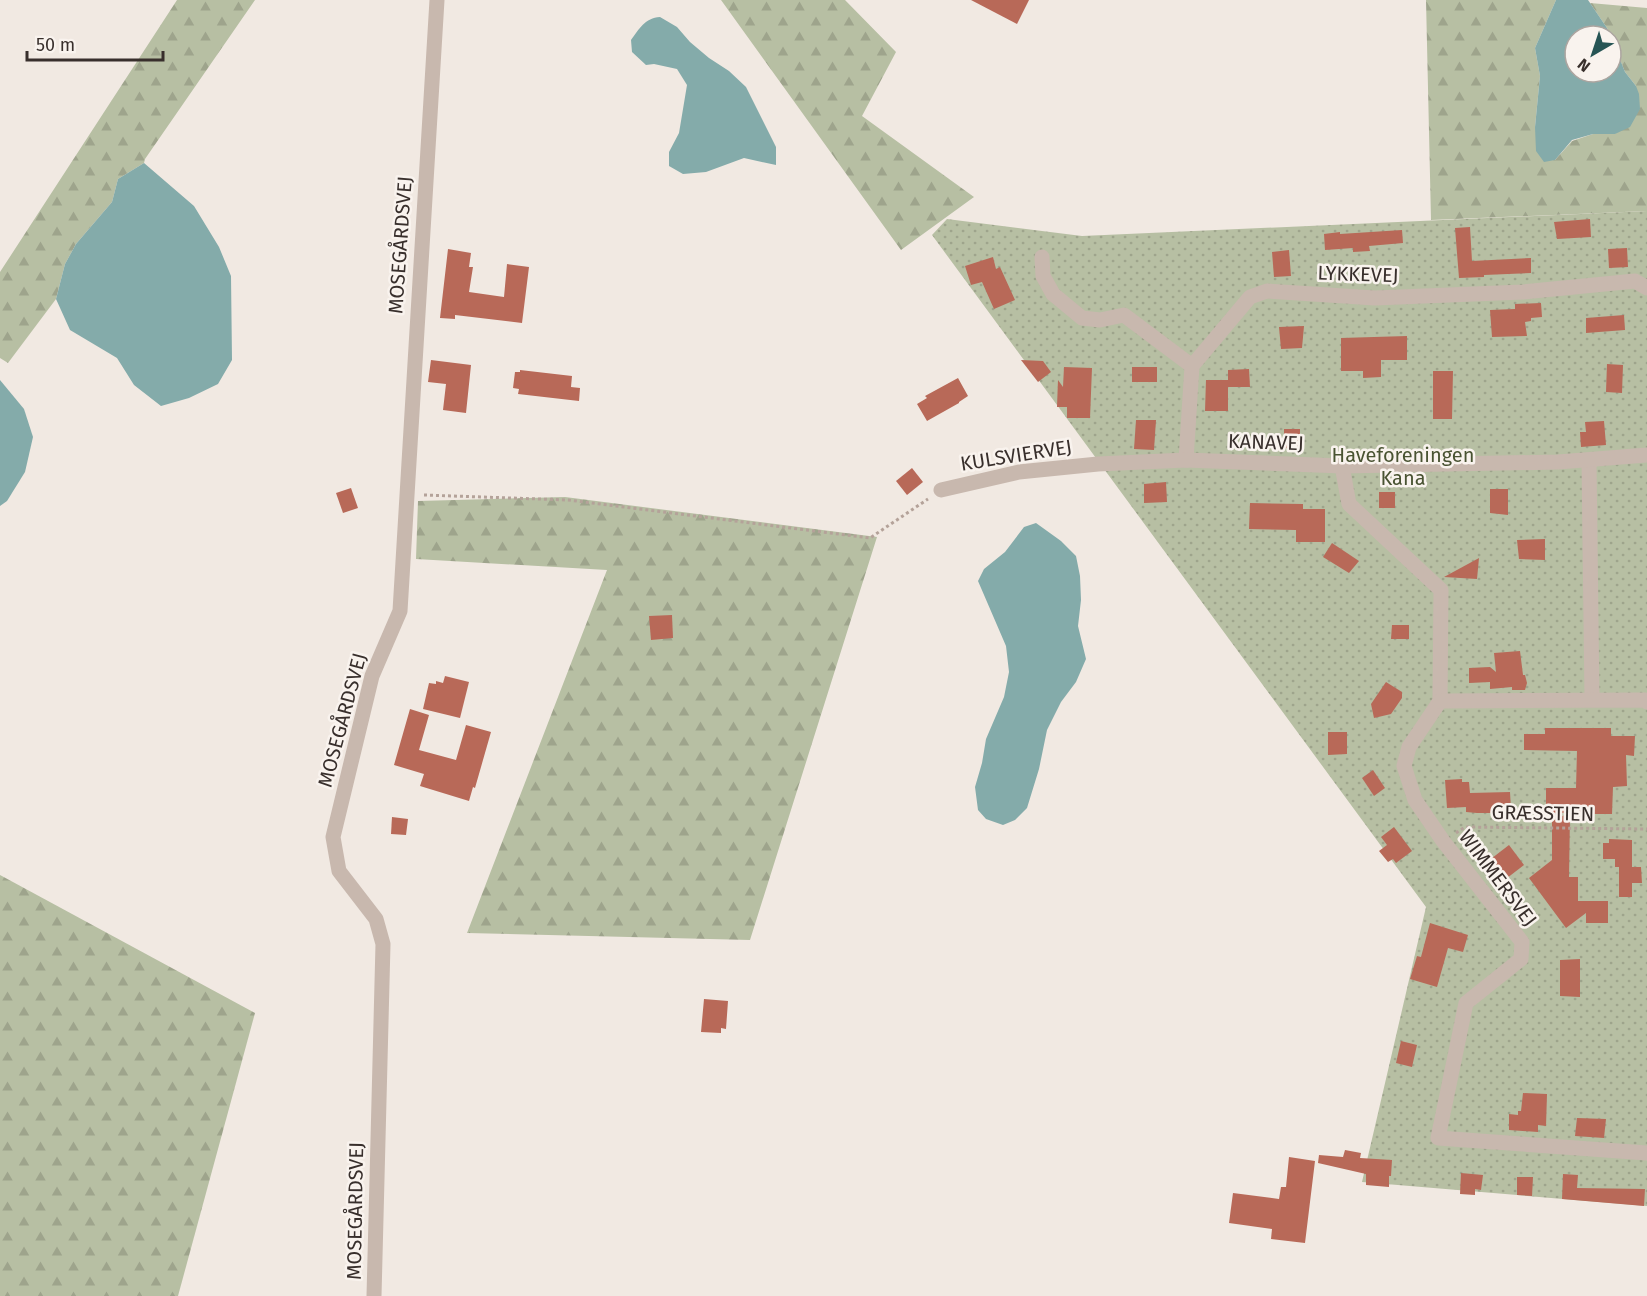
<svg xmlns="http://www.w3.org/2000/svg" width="1647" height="1296" font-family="'Fira Sans',sans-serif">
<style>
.forest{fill:url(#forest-firs)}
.garden{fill:url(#garden-dots)}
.water{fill:#84abaa}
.building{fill:#b86958}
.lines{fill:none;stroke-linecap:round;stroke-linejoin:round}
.path{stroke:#b4a299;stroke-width:3;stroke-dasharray:3 3;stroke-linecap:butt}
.minor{stroke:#c8b8ae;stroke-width:15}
.labels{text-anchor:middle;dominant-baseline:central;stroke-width:5;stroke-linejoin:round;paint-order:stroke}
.street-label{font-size:20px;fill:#382f2c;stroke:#f9f3ee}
.park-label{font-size:20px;fill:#495332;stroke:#f9f3ee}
</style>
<defs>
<pattern id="forest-firs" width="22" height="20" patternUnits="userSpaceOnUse" patternTransform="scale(1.5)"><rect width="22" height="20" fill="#b7bfa3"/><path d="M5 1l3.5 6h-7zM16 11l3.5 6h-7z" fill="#9ea48c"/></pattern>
<pattern id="garden-dots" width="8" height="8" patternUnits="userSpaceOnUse" patternTransform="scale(1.5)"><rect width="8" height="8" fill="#b7bfa3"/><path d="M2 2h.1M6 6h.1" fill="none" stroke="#9ea48c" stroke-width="1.8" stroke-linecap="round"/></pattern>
</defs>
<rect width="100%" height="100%" fill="#f1e9e2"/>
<!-- forest -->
<g class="forest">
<polygon points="177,0 255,0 145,159 144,163 118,179 112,202 76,244 65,264 56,299 8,363 0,358 0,272"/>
<polygon points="721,0 845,0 896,52 862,116 974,197 901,250"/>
<polygon points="1426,0 1556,0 1535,48 1540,76 1535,127 1555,160 1572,141 1593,134 1615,134 1636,86 1625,72 1607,28 1590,3 1647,8 1647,211 1431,220"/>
<polygon points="565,497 877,537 750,940 467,933 607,570 416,559 418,501"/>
<polygon points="0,875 255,1013 178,1296 0,1296"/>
</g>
<!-- garden -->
<polygon class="garden" points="1647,211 1647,1206 1362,1182 1426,907 932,235 947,219 1082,236"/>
<!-- water -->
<g class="water">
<polygon points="1556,0 1588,0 1607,28 1610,36 1575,36 1575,72 1611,72 1611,37 1625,72 1636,86 1639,94 1640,109 1630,127 1615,134 1593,134 1572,140 1555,160 1544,162 1536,151 1535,127 1540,76 1535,48"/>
<path d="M660,17l17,10 13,15 19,16 20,13 17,16 30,60v18l-32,-7 -38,14 -23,2 -14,-8v-14l10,-19 8,-48 -10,-16 -23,-5 -8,1 -14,-13 -1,-12c8,-11 14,-22 29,-23z"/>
<polygon points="144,163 194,206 219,247 231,276 232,360 218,384 189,398 161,406 134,385 117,358 70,330 56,299 65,264 76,244 112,202 118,179"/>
<polygon points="0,380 24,409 33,437 25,472 7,501 0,506"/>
<polygon points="1036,523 1061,541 1076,556 1080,576 1081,600 1078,626 1086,659 1076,682 1061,702 1047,730 1039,769 1027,808 1015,820 1003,825 986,819 978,810 975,787 982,763 986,739 1004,697 1009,672 1006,646 978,581 984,569 1005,552 1024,527"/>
</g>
<!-- building -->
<g class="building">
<polygon points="971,0 1029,0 1017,24"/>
<polygon points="1590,219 1591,237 1557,239 1554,222"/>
<polygon points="1470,227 1472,261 1531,258 1531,273 1484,275 1484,277 1459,278 1455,228"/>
<polygon points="1402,230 1403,243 1369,246 1370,251 1353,252 1353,248 1325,250 1324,234 1340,232 1340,234"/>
<polygon points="1627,248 1628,267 1609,268 1608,249"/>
<polygon points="448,249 471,253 469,267 473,267 469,292 504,297 507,264 529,267 522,323 455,315 455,319 440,318"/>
<polygon points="1289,250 1291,276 1274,277 1272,252"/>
<polygon points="993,257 996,269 1000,267 1015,300 994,309 982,282 971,285 965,266"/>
<polygon points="1541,303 1542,317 1531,318 1531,321 1525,322 1527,336 1492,337 1490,310 1515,309 1515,304"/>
<polygon points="1624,315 1625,330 1586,333 1586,318"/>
<polygon points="1304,326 1302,348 1281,349 1279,327"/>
<polygon points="1407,336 1407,360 1381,360 1381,377 1363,378 1363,371 1341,371 1341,338"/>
<polygon points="431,360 471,365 466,413 443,410 446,384 428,382"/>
<polygon points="1021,360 1043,361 1051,372 1038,382"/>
<polygon points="1607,364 1623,365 1622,393 1606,392"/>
<polygon points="1064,367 1092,368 1090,418 1067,418 1067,407 1057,407 1058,380 1063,387"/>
<rect x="1132" y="367" width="25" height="15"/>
<polygon points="1249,369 1250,387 1228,387 1228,370"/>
<polygon points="520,370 572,376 571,387 580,388 579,401 518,394 519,389 513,388 515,372 520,372"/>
<polygon points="1433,371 1453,371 1452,419 1433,419"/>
<polygon points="958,378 968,396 959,402 959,403 927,421 917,404 927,398 925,396"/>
<polygon points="1206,380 1228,380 1228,411 1205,411"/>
<polygon points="1136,420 1156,420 1154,450 1134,449"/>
<polygon points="1604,421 1606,445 1581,447 1580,432 1586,432 1585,422"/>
<rect x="1284" y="429" width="16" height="19"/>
<polygon points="912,468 923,482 907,495 896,481"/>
<polygon points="1166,482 1167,502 1144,503 1144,484"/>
<polygon points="351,488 358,508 343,513 336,493"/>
<polygon points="1490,489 1508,489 1508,515 1490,513"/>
<rect x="1379" y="492" width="16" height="16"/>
<polygon points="1250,503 1303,504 1303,509 1325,509 1325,542 1296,542 1296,530 1249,529"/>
<polygon points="1545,539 1545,560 1519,559 1517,540"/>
<polygon points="1332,543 1359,561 1349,573 1323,557"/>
<polygon points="1479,558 1477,579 1444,577"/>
<polygon points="672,615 673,638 651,640 649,616"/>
<polygon points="1392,625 1409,625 1409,639 1391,639"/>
<polygon points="1520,651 1523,675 1525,675 1527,683 1525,690 1512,690 1512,687 1490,689 1490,682 1469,683 1469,668 1490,667 1496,672 1494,653"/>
<polygon points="445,676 469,682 460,718 423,709 429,683 436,684 436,681 443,683"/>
<polygon points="1386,682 1402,692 1402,698 1391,714 1374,718 1371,704"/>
<polygon points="410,709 429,715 419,750 456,760 466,725 491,732 475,788 473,787 469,801 420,786 424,774 394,765"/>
<polygon points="1545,728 1611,728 1611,736 1635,736 1634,756 1626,755 1627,786 1613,787 1612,814 1570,814 1569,877 1578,877 1578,901 1608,901 1608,923 1586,923 1586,913 1566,928 1529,878 1552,860 1552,821 1569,813 1546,813 1546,788 1576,788 1577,751 1524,750 1524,734 1545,734"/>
<polygon points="1328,732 1347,732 1347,754 1328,755"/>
<polygon points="1373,770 1385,788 1374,796 1362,778"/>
<polygon points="1462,779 1462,782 1469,782 1470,793 1510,792 1511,810 1500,810 1501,813 1477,813 1466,812 1466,807 1447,808 1445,780"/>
<polygon points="392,817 408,819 406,835 391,834"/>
<polygon points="1394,827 1412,851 1396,863 1393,859 1388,862 1379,851 1387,845 1381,837"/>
<polygon points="1609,839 1632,840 1632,867 1641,867 1642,883 1632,883 1632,897 1619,897 1619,867 1615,867 1615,859 1603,859 1603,843 1609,843"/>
<polygon points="1509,845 1524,865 1498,885 1483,865"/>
<polygon points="1430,923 1468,935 1463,952 1448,948 1437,987 1410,979 1417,956 1421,957"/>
<polygon points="1580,959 1580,997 1560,996 1560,960"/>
<polygon points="704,999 728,1001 726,1029 721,1028 721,1033 701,1032"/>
<polygon points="1401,1041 1417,1045 1412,1067 1396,1063"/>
<polygon points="1523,1093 1547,1094 1546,1126 1538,1125 1538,1132 1509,1130 1509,1114 1518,1115 1518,1111 1521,1111"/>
<polygon points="1577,1118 1606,1119 1604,1138 1575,1136"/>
<polygon points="1345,1150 1361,1153 1360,1158 1392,1160 1391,1176 1389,1176 1389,1187 1366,1185 1366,1174 1318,1163 1319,1155 1343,1157"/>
<polygon points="1289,1157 1315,1161 1305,1243 1271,1239 1272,1229 1229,1223 1233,1193 1279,1199 1281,1187 1286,1187"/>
<polygon points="1461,1173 1483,1175 1481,1190 1475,1189 1475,1195 1460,1194"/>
<polygon points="1563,1174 1578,1175 1577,1188 1645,1189 1644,1206 1562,1199"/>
<polygon points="1517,1177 1533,1177 1532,1196 1517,1195"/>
</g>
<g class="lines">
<!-- path -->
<g class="path">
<polyline points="424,495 568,500 870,538 928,499"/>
<polyline points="1456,833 1465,827 1647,829"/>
</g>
<!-- minor -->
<g class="minor">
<polyline points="1042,257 1043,276 1053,294 1082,318 1100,320 1124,315 1192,366"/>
<polyline points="1186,460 1192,366 1250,297 1267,291 1375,298 1523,292 1635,281 1647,288"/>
<polyline points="1589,461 1592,699"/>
<polyline points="1342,466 1349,504 1441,590 1440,701 1409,747 1404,766 1415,800 1443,841 1522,942 1521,959 1466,1003 1438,1138 1647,1153"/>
<polyline points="941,490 1019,472 1098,464 1186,460 1342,466 1558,462 1647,455"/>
<polyline points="1440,701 1645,700 1647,702"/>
<polyline points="374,1296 383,944 376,919 339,871 333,837 372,676 400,611 437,0"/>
</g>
</g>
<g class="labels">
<!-- street labels -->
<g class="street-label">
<text transform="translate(400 245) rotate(-86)">MOSEGÅRDSVEJ</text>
<text transform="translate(1358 274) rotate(2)">LYKKEVEJ</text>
<text transform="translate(1266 442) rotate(2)">KANAVEJ</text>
<text transform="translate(1016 455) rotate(-9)">KULSVIERVEJ</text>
<text transform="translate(342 720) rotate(-75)">MOSEGÅRDSVEJ</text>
<text transform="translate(1543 813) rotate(1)">GRÆSSTIEN</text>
<text transform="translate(1498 878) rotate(53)">WIMMERSVEJ</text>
<text transform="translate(355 1211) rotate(-89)">MOSEGÅRDSVEJ</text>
</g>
<!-- park labels -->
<g class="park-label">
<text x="1403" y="455">Haveforeningen<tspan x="1403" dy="23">Kana</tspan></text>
</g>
</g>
<!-- north arrow -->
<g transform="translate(1593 54) rotate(219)"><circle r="28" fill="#f9f3ee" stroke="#aca5a0" stroke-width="1.5"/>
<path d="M0-4.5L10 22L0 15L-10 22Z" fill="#265454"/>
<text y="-9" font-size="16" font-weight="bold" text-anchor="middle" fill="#382f2c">N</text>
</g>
<!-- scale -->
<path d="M27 51v9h136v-9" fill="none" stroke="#382f2c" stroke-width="3"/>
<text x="36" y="51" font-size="18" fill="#382f2c" stroke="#f9f3ee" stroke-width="4.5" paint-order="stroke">50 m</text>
</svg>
